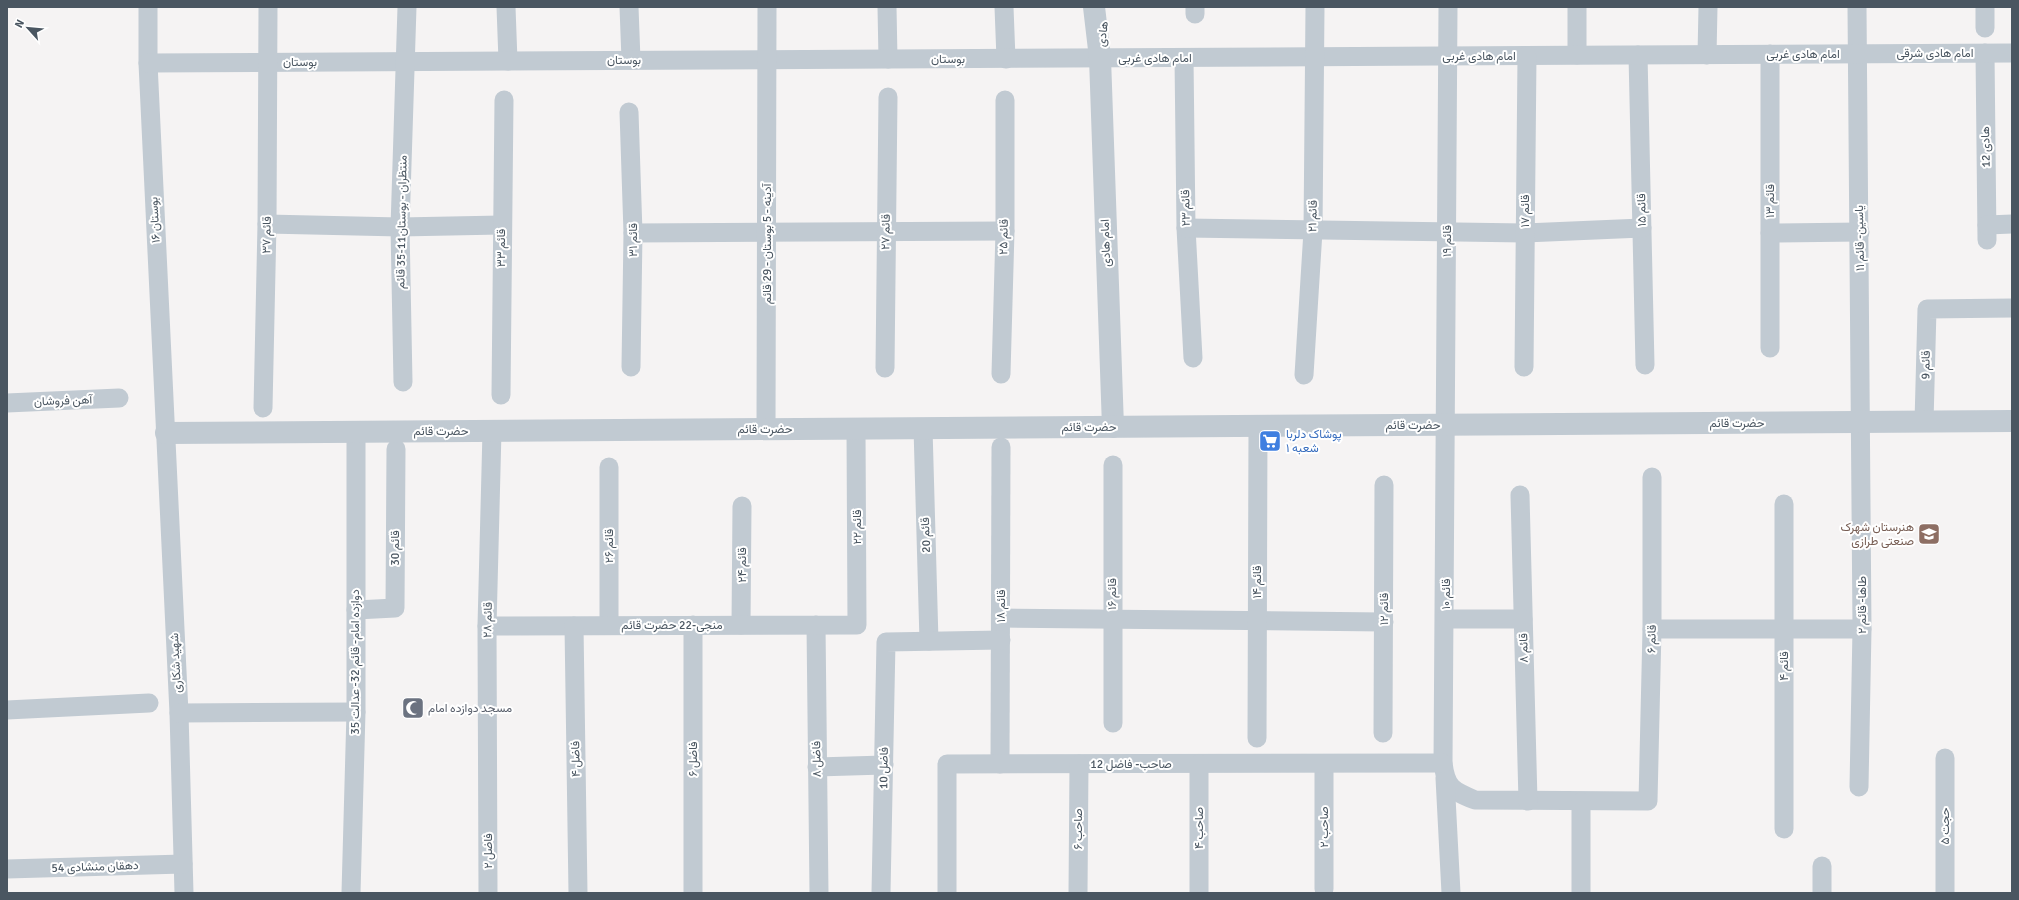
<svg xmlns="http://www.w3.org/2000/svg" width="2019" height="900" font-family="Signika,Vazirmatn,sans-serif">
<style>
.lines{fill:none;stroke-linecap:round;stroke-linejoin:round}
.minor{stroke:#c1cad2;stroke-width:19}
.tertiary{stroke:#c1cad2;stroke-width:22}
.labels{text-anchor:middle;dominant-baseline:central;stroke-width:4;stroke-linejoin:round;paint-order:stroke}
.street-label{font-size:12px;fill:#4a5661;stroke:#fff}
.shop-label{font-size:12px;fill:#366cbe;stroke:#fff;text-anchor:start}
.education-label{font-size:12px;fill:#785e54;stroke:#fff;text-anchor:end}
.worship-label{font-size:12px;fill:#5b616d;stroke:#fff;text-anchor:start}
</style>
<rect width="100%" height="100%" fill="#f5f3f3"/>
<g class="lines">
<!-- minor -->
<g class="minor">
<polyline points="148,7 148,63 179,713 184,893"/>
<polyline points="506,7 508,61"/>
<polyline points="629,7 631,60"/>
<polyline points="887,7 888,59"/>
<polyline points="1004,7 1006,59"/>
<path d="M1448,7l-5,756c3,25 10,28 32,37l173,1 4,-172v-152"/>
<polyline points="1857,7 1862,629 1859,787"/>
<polyline points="1985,7 1985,28"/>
<polyline points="1195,14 1195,7"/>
<polyline points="1985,53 1987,240"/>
<polyline points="1577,55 1577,7"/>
<polyline points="1638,55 1645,365"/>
<polyline points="1707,55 1708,7"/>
<polyline points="1184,58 1186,228 1193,358"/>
<polyline points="148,63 2012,53"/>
<polyline points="629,112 633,233 631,367"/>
<polyline points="267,224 400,227 501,225"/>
<polyline points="1987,225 2012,224"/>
<polyline points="1186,228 1525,233 1642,228"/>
<polyline points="633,233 1005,231"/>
<polyline points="1770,233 1860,232"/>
<polyline points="1770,348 1770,54"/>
<polyline points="1524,367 1527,56"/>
<polyline points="885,368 888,97"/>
<polyline points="1001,374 1005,231 1005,100"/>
<polyline points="1304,375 1313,231 1315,7"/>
<polyline points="403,382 400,227 407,7"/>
<polyline points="501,395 504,100"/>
<polyline points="7,403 119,398"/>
<polyline points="263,408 267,224 268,7"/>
<polyline points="1924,422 1927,309 2012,308"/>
<polyline points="923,428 929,641"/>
<polyline points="766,429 767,7"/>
<polyline points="609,467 609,625"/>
<polyline points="1520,495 1528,801"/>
<polyline points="356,610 395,608 396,449"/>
<polyline points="1001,618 1384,622"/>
<polyline points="1446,619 1523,619"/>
<polyline points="693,625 693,893"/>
<polyline points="741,625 742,506"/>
<polyline points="816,625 819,893"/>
<polyline points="487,626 857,625 856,429"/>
<polyline points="574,626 578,893"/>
<polyline points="1652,629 1862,629"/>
<polyline points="7,710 149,703"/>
<polyline points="179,713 356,712"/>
<polyline points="1113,723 1113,465"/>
<polyline points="1383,733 1384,485"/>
<polyline points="1257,738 1258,426"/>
<polyline points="1000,764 1001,447"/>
<polyline points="817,767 884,765"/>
<polyline points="1445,778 1451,893"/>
<polyline points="1784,829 1784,504"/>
<polyline points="1822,866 1822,893"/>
<polyline points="7,869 183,864"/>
<polyline points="1324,889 1324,764"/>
<polyline points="351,893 356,712 356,432"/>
<polyline points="488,893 487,626 492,431"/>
<polyline points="881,893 886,642 1001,640"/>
<polyline points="947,893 947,764 1443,763"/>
<polyline points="1078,893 1079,764"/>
<polyline points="1199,893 1199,764"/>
<polyline points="1581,893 1581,802"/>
<polyline points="1945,893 1945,758"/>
</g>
<!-- tertiary -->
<g class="tertiary">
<polyline points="1094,7 1100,58 1113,427"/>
<polyline points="166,433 2012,421"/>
</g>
</g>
<!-- icons -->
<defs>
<g id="supermarket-square" transform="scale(1.15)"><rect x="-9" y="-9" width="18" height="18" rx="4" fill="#3f7fe0" stroke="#fff"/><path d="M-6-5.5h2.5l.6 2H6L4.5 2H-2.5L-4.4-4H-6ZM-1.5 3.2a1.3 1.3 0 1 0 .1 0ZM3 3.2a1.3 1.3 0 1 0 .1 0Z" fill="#fff"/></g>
<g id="school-square" transform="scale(1.15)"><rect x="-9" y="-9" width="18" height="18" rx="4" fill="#8d6e63" stroke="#fff"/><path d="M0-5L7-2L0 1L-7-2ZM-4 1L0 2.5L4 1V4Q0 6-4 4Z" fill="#fff"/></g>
<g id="mosque-square" transform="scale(1.15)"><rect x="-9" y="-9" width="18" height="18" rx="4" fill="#6b7280" stroke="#fff"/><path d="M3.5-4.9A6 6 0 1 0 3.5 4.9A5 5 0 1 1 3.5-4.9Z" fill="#fff"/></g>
</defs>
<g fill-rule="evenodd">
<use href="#supermarket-square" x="1270" y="441"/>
<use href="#school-square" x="1929" y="534"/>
<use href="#mosque-square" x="413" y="708"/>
</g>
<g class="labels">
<!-- street labels -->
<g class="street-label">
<text transform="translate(1103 34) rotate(-83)">هادی</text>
<text x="1935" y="53">امام هادی شرقی</text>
<text x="1803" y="54">امام هادی غربی</text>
<text x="1479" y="56">امام هادی غربی</text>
<text x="1155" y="58">امام هادی غربی</text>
<text x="948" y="59">بوستان</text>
<text x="624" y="60">بوستان</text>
<text x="300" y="62">بوستان</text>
<text transform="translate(1986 147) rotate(-91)">12 هادی</text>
<text transform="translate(1770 201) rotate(-90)">قائم ۱۳</text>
<text transform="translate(1186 208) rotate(-91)">قائم ۲۳</text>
<text transform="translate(1642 210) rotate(-91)">قائم ۱۵</text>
<text transform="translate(1525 211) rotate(-90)">قائم ۱۷</text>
<text transform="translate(1313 216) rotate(-89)">قائم ۲۱</text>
<text transform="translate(155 220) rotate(-93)">بوستان ۱۶</text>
<text transform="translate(402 222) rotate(-89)">منتظران - بوستان11-35 قائم</text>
<text transform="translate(886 232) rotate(-89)">قائم ۲۷</text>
<text transform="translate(267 235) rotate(-89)">قائم ۳۷</text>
<text transform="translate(1004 237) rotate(-89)">قائم ۲۵</text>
<text transform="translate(1860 238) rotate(-91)">یاسین- قائم ۱۱</text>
<text transform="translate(633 240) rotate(-90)">قائم ۳۱</text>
<text transform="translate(1447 241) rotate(-90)">قائم ۱۹</text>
<text transform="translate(1106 243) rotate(-92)">امام هادی</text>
<text transform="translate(767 244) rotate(-90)">آدینه - 5 بوستان - 29 قائم</text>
<text transform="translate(501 248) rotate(-90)">قائم ۳۳</text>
<text transform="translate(1926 365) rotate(-89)">قائم 9</text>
<text transform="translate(63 401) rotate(-2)">آهن فروشان</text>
<text x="1737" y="423">حضرت قائم</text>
<text x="1413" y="425">حضرت قائم</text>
<text x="1089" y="427">حضرت قائم</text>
<text x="765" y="429">حضرت قائم</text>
<text x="441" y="431">حضرت قائم</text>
<text transform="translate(857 527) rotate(-90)">قائم ۲۲</text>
<text transform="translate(926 535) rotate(-92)">قائم 20</text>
<text transform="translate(609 546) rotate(-90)">قائم ۲۶</text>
<text transform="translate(395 548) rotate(-90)">قائم 30</text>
<text transform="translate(742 565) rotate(-90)">قائم ۲۴</text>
<text transform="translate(1257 582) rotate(-90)">قائم ۱۴</text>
<text transform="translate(1112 594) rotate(-90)">قائم ۱۶</text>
<text transform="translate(1446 594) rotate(-90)">قائم ۱۰</text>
<text transform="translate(1862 605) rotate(-90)">طاها- قائم ۲</text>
<text transform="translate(1001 606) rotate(-90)">قائم ۱۸</text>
<text transform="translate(1384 609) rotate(-90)">قائم ۱۲</text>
<text transform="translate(488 620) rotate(-89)">قائم ۲۸</text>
<text x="672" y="625">منجی-22 حضرت قائم</text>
<text transform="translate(1652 639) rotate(-89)">قائم ۶</text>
<text transform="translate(1524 648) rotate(-91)">قائم ۸</text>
<text transform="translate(355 662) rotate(-90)">دوازده امام- قائم 32- عدالت 35</text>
<text transform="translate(176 663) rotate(-93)">شهید شکاری</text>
<text transform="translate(1784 666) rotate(-90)">قائم ۴</text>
<text transform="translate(576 759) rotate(-91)">فاضل ۴</text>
<text transform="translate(693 759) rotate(-90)">فاضل ۶</text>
<text transform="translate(817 759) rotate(-91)">فاضل ۸</text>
<text x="1131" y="764">صاحب- فاضل 12</text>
<text transform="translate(884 768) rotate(-89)">فاضل 10</text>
<text transform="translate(1945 826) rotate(-90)">حجت ۵</text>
<text transform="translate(1324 827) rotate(-90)">صاحب ۲</text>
<text transform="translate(1199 828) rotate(-90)">صاحب ۴</text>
<text transform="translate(1078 829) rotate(-90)">صاحب ۶</text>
<text transform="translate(488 851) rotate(-90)">فاضل ۲</text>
<text transform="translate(95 867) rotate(-2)">دهقان منشادی 54</text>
</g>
<!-- shop labels -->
<g class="shop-label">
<text x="1286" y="434">پوشاک دلربا<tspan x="1286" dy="14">شعبه ۱</tspan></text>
</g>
<!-- education labels -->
<g class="education-label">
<text x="1914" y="527">هنرستان شهرک<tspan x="1914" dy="14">صنعتی طرازی</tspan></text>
</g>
<!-- worship labels -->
<g class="worship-label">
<text x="428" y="708">مسجد دوازده امام</text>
</g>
</g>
<!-- border -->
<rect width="2019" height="900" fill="none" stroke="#4a5661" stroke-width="16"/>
<!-- north arrow -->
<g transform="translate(28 28) rotate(297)" stroke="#ffffff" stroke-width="3" paint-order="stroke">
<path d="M0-3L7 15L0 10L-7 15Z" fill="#4a5661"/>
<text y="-6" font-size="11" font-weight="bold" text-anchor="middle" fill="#4a5661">N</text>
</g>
</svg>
